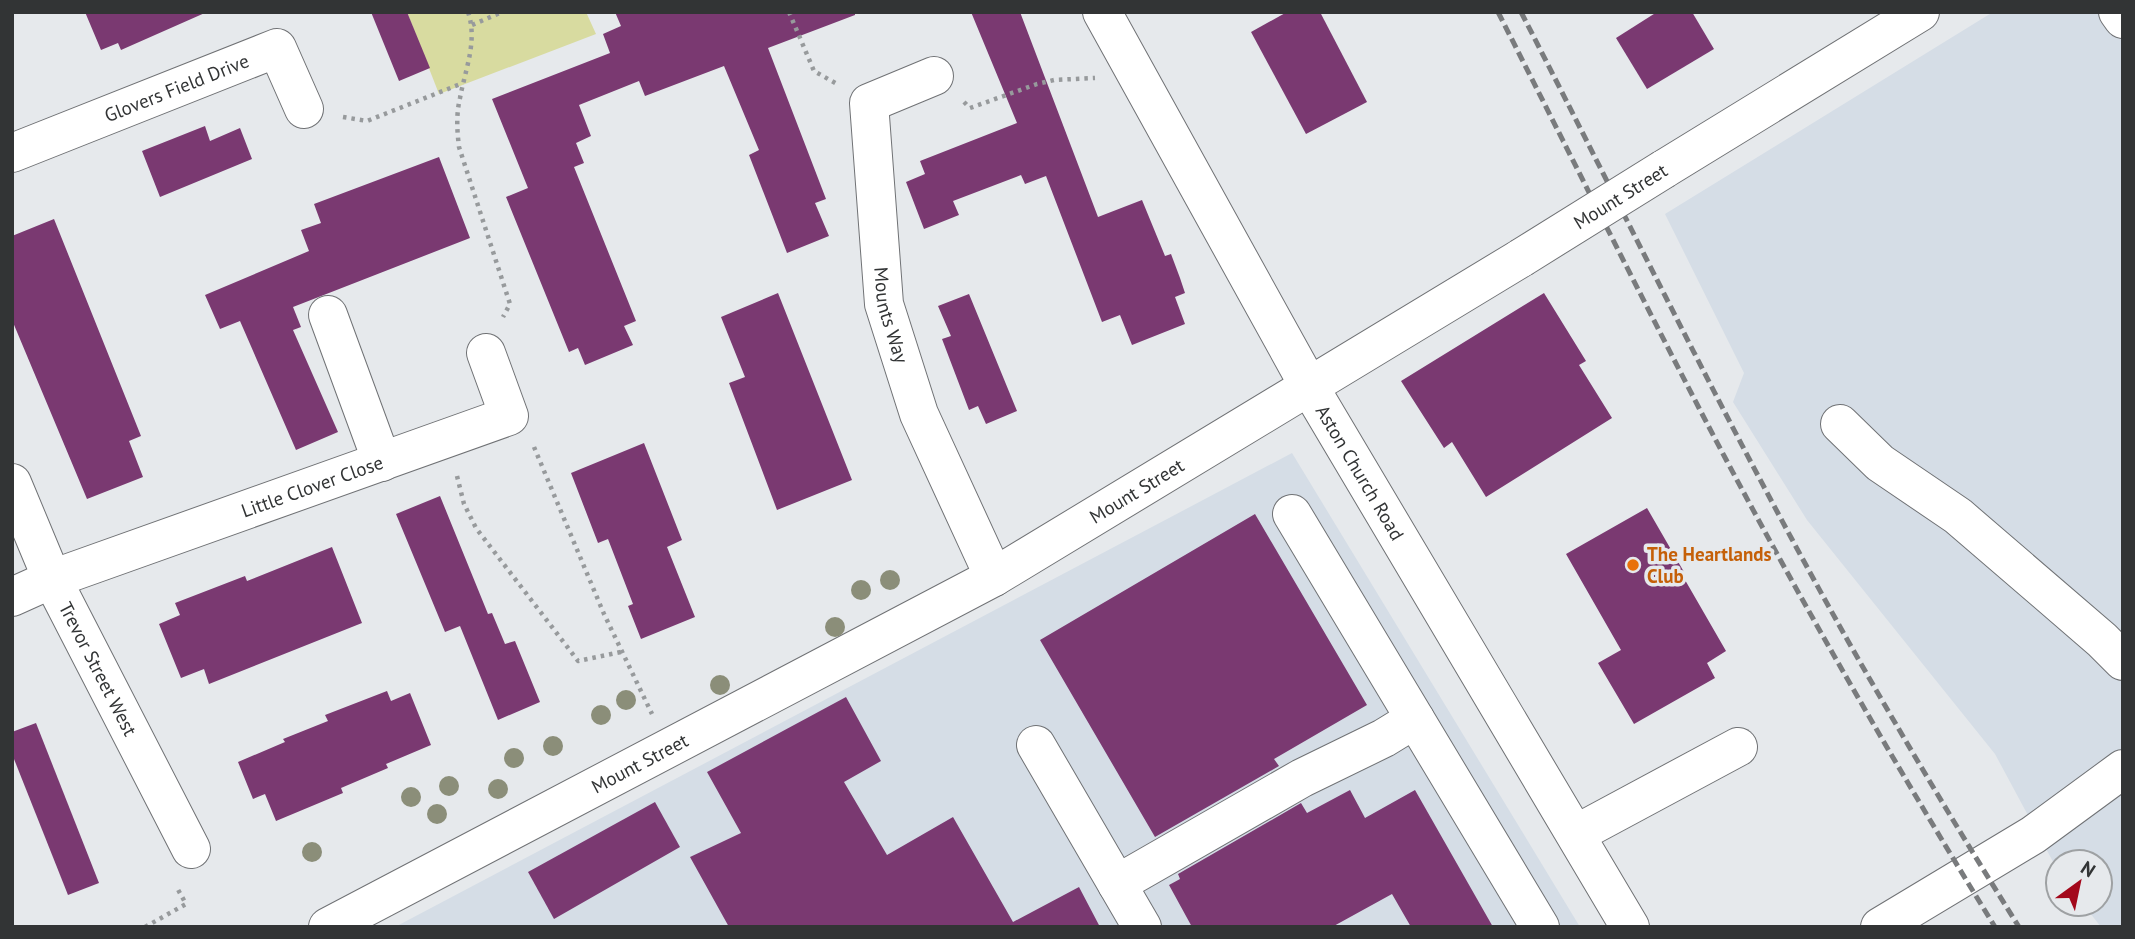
<svg xmlns="http://www.w3.org/2000/svg" width="2135" height="939" font-family="'PT Sans',sans-serif">
<style>
.built{fill:#d5dde6}
.green{fill:#d8dba0}
.building{fill:#7a3971}
.lines{fill:none;stroke-linecap:round;stroke-linejoin:round}
.minor-casing{stroke:#707275;stroke-width:40}
.path{stroke:#979a9c;stroke-width:4.5;stroke-dasharray:3.5 5;stroke-linecap:butt}
.minor{stroke:#fff;stroke-width:38}
.rail{stroke:#797b7d;stroke-width:5;stroke-dasharray:10 5;stroke-linecap:butt}
.minor-bridge-casing{stroke:#707275;stroke-width:40;stroke-linecap:butt}
.minor-bridge{stroke:#fff;stroke-width:38}
.tree{fill:#8b8e79}
.food-dot{fill:#e8710a;stroke:#e6e9ec;stroke-width:2.5}
.labels{text-anchor:middle;dominant-baseline:central;stroke-width:7;stroke-linejoin:round;paint-order:stroke}
.street-label{font-size:19px;fill:#323435;stroke:#e6e9ec}
.food-label{font-size:19px;font-weight:bold;fill:#c56008;stroke:#e6e9ec;text-anchor:start}
</style>
<rect width="100%" height="100%" fill="#e6e9ec"/>
<!-- built -->
<g class="built">
<polygon points="1993,12 2123,12 2123,927 2101,927 2083,904 2100,904 2100,862 2058,862 2058,871 1995,754 1807,520 1733,402 1744,373 1665,214"/>
<polygon points="1292,453 1580,927 395,927"/>
</g>
<!-- green -->
<polygon class="green" points="407,12 586,12 596,34 439,94"/>
<!-- building -->
<g class="building">
<polygon points="85,12 207,12 121,50 118,43 101,50"/>
<polygon points="371,12 407,12 430,68 399,81"/>
<polygon points="615,12 855,12 855,15 768,48 826,199 815,203 829,236 787,253 749,155 759,150 724,66 645,96 639,81 579,105 591,136 576,143 584,163 574,167 636,321 624,326 633,345 585,365 578,348 569,352 506,197 528,188 492,99 610,53 603,34 621,26"/>
<polygon points="971,12 1020,12 1098,217 1142,200 1165,256 1171,254 1180,278 1185,293 1175,297 1185,324 1132,345 1120,315 1102,322 1046,176 1025,184 1021,175 953,201 959,215 924,229 906,182 925,174 920,161 1017,123"/>
<polygon points="1287,12 1320,12 1367,102 1306,134 1251,32"/>
<polygon points="1657,12 1692,12 1714,49 1647,89 1616,38"/>
<polygon points="205,126 210,141 240,128 252,159 160,197 142,151"/>
<polygon points="439,157 470,238 293,307 301,327 293,330 338,432 296,450 240,321 220,329 205,295 309,251 301,230 321,223 314,204"/>
<polygon points="54,219 141,436 129,441 143,477 87,499 12,320 12,236"/>
<polygon points="778,293 852,480 777,510 729,383 745,377 721,317"/>
<polygon points="1544,293 1586,361 1579,365 1612,418 1486,497 1452,442 1444,448 1401,381"/>
<polygon points="969,294 1017,411 986,424 978,406 969,410 942,339 951,336 938,306"/>
<polygon points="644,443 682,540 667,547 695,617 641,639 628,606 633,604 608,539 598,543 571,473"/>
<polygon points="440,496 488,614 492,613 505,644 515,641 540,702 498,720 460,626 445,632 396,514"/>
<polygon points="1647,508 1684,572 1681,573 1726,651 1707,663 1715,678 1634,724 1598,663 1621,650 1566,554"/>
<polygon points="1255,514 1367,705 1274,759 1279,766 1155,837 1040,640"/>
<polygon points="332,547 362,623 209,684 204,669 181,678 159,624 180,615 175,603 245,576 247,581"/>
<polygon points="387,691 391,701 410,693 431,745 386,764 388,768 341,788 343,793 276,821 265,794 253,799 238,762 285,742 283,739 328,721 325,715"/>
<polygon points="846,697 881,761 844,782 887,855 953,817 1013,922 1079,887 1100,927 729,927 690,857 741,833 707,772"/>
<polygon points="36,723 99,883 68,895 12,754 12,732"/>
<polygon points="1350,790 1365,818 1415,790 1493,927 1411,927 1392,894 1332,927 1192,927 1169,885 1180,879 1178,874 1301,803 1307,813"/>
<polygon points="655,802 680,847 554,919 528,872"/>
</g>
<g class="lines">
<!-- minor casing -->
<g class="minor-casing">
<g id="minor">
<path id="s1" d="M1102,12l208,376 320,539"/>
<polyline points="2118,12 2123,19"/>
<path id="s2" d="M934,76l-65,27 15,201 35,110 75,163"/>
<path id="s3" d="M12,153l265,-105 27,61"/>
<polyline points="1664,169 1920,12"/>
<polyline points="328,315 382,462"/>
<polyline points="1840,424 1880,463 1958,516 2102,640 2123,661"/>
<path id="s4" d="M12,483l40,96 139,270"/>
<polyline points="1292,514 1540,927"/>
<path id="s5" d="M12,597l40,-18 457,-163 -23,-63"/>
<polyline points="1036,745 1142,927"/>
<polyline points="1576,834 1738,747"/>
<polyline points="1117,884 1302,778 1384,738 1415,719"/>
<path id="s6" d="M328,927l666,-350 527,-319"/>
<polyline points="1880,927 2033,835 2123,769"/>
</g>
</g>
<!-- path -->
<g class="path">
<path d="M468,12c10,29 -3,58 -8,86 -4,17 -3,32 -1,49l51,157 -7,13"/>
<polyline points="789,12 814,71 837,84"/>
<polyline points="472,25 502,12"/>
<polyline points="964,102 970,108 1037,84 1054,80 1095,78"/>
<polyline points="343,117 367,121 463,83"/>
<polyline points="534,447 604,614 652,714"/>
<polyline points="457,476 464,504 476,528 578,661 621,652"/>
<polyline points="145,927 186,904 176,886"/>
</g>
<!-- minor -->
<use href="#minor" class="minor"/>
<!-- rail -->
<g class="rail">
<path d="M1498,12c67,132 133,265 201,396 92,177 192,350 296,519"/>
<path d="M1521,12c108,210 211,423 327,629 55,97 112,192 171,286"/>
</g>
<!-- minor-bridge casing -->
<g class="minor-bridge-casing">
<g id="minor-bridge">
<path id="s7" d="M1521,258l143,-89"/>
</g>
</g>
<!-- minor-bridge -->
<use href="#minor-bridge" class="minor-bridge"/>
</g>
<!-- trees -->
<g class="tree">
<circle cx="890" cy="580" r="10"/>
<circle cx="861" cy="590" r="10"/>
<circle cx="835" cy="627" r="10"/>
<circle cx="720" cy="685" r="10"/>
<circle cx="626" cy="700" r="10"/>
<circle cx="601" cy="715" r="10"/>
<circle cx="553" cy="746" r="10"/>
<circle cx="514" cy="758" r="10"/>
<circle cx="449" cy="786" r="10"/>
<circle cx="498" cy="789" r="10"/>
<circle cx="411" cy="797" r="10"/>
<circle cx="437" cy="814" r="10"/>
<circle cx="312" cy="852" r="10"/>
</g>
<!-- markers -->
<circle class="food-dot" cx="1633" cy="565" r="7"/>
<g class="labels">
<!-- street labels -->
<g class="street-label">
<text stroke="none"><textPath href="#s3" startOffset="177">Glovers Field Drive</textPath></text>
<text stroke="none"><textPath href="#s7" startOffset="117">Mount Street</textPath></text>
<text stroke="none"><textPath href="#s2" startOffset="284">Mounts Way</textPath></text>
<text stroke="none"><textPath href="#s1" startOffset="528">Aston Church Road</textPath></text>
<text stroke="none"><textPath href="#s5" startOffset="320">Little Clover Close</textPath></text>
<text stroke="none"><textPath href="#s6" startOffset="919">Mount Street</textPath></text>
<text stroke="none"><textPath href="#s4" startOffset="205">Trevor Street West</textPath></text>
<text stroke="none"><textPath href="#s6" startOffset="352">Mount Street</textPath></text>
</g>
<!-- food labels -->
<g class="food-label">
<text x="1647" y="554">The Heartlands<tspan x="1647" dy="22">Club</tspan></text>
</g>
</g>
<!-- border -->
<rect width="2135" height="939" fill="none" stroke="#323435" stroke-width="28"/>
<!-- north arrow -->
<g transform="translate(2079 883) rotate(33)"><circle r="33" fill="#e6e9ec" stroke="#9ea1a3" stroke-width="2"/>
<path d="M0-5L12 26L0 18L-12 26Z" fill="#a3081b"/>
<text y="-10" font-size="19" font-weight="bold" text-anchor="middle" fill="#323435">N</text>
</g>
</svg>
